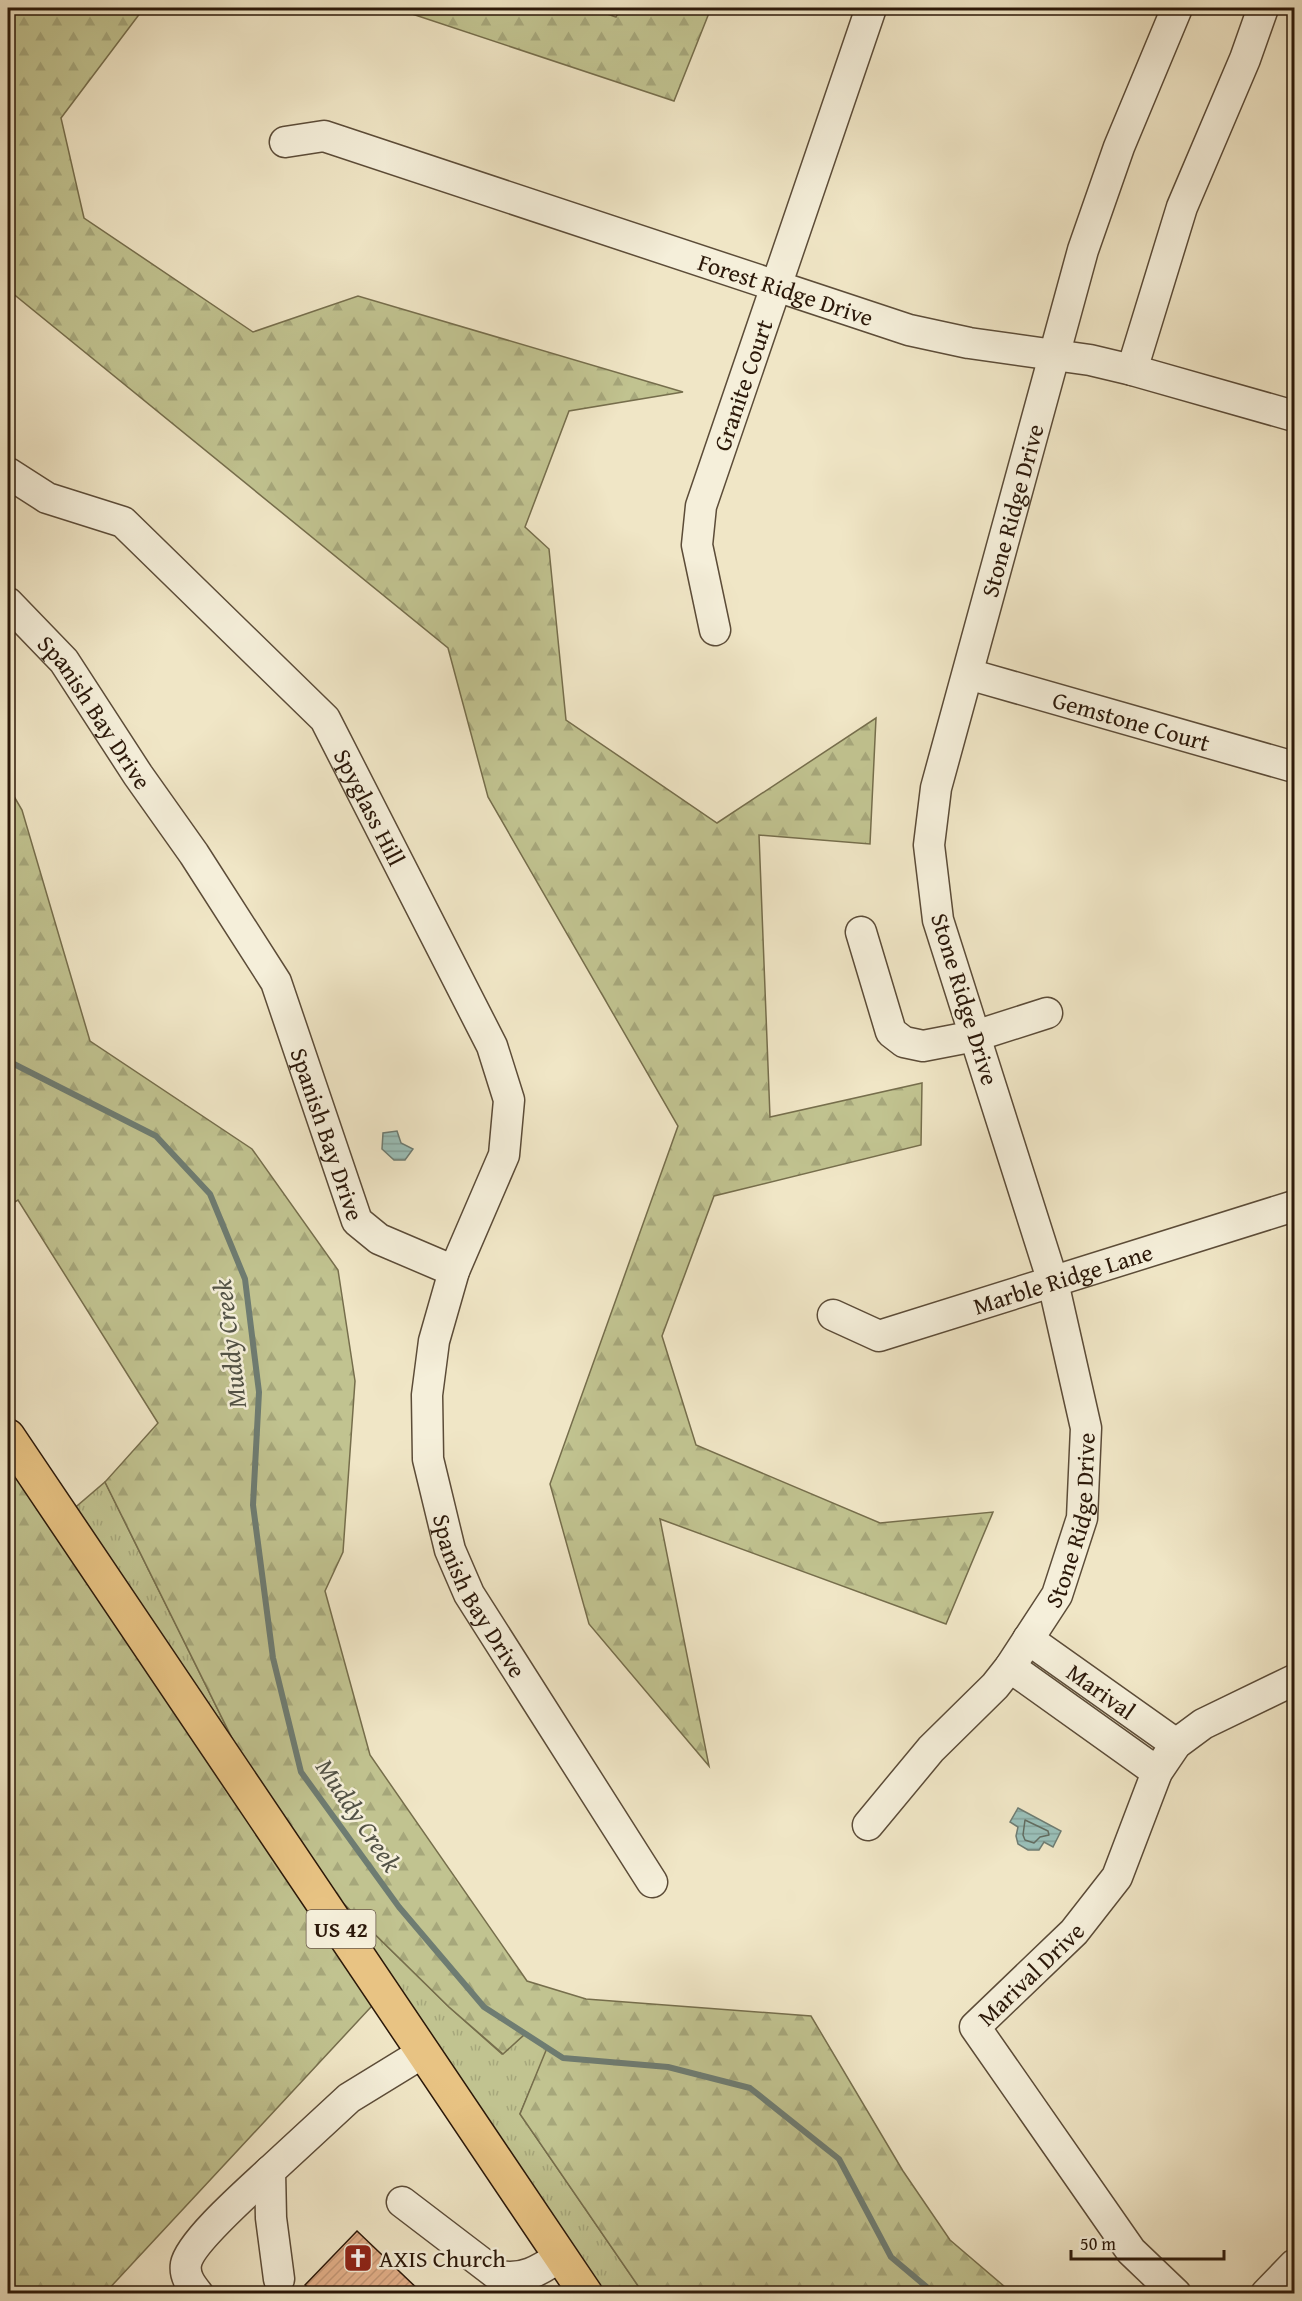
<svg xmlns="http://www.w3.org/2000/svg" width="1302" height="2301" font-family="'Gentium Book Plus',serif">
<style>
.grass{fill:url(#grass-tufts);stroke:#766e4c;stroke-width:1.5}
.forest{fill:url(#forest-firs);stroke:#766e4c;stroke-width:1.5}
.water{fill:url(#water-rules);stroke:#6e7c72;stroke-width:1.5}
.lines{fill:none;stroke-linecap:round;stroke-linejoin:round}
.shore{stroke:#626c60;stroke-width:1.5}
.stream{stroke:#6e7c72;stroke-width:6}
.building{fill:url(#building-hatch);stroke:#2b1809;stroke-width:1.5}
.minor-casing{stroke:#5c4c38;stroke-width:33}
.major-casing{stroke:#2b1809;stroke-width:36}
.minor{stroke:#f5efda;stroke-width:30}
.major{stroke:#e8c383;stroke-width:33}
.labels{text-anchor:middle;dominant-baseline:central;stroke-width:5;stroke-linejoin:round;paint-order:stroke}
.shield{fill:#f5efda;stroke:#685848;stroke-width:1.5}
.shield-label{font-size:22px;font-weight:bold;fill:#2b1809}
.street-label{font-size:24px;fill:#2b1809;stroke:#f5efda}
.poi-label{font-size:24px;fill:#2b1809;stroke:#f5efda;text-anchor:start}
.water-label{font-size:26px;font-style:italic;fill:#525246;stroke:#f5efda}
</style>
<defs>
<pattern id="grass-tufts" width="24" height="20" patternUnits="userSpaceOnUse" patternTransform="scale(1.5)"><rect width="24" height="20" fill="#c1c390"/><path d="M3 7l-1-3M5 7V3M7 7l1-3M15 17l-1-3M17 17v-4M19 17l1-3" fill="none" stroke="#a6a77b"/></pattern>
<pattern id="forest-firs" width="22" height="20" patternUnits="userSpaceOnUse" patternTransform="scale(1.5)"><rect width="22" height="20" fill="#c1c390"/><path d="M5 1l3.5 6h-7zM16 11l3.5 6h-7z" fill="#a6a77b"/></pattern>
<pattern id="water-rules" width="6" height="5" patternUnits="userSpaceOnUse" patternTransform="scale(1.5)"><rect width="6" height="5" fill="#9abfb8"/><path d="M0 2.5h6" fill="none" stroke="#85a39d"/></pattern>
<pattern id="building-hatch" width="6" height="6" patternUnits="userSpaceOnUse" patternTransform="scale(1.5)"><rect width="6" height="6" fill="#e3b08a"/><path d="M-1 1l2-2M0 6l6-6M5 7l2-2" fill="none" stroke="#c39776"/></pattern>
</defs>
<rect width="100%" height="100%" fill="#f0e6c6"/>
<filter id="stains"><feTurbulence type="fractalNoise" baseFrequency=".00333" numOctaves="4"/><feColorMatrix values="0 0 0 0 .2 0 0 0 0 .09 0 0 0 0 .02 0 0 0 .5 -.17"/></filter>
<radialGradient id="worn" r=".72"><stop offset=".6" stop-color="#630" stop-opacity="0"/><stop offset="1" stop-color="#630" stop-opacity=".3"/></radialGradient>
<!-- grass -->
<polygon class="grass" points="105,1482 286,1847 449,2007 502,2054 525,2034 548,2048 520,2114 643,2293 586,2293 63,1518"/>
<!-- forest -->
<g class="forest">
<polygon points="8,8 144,8 61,118 84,218 253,332 358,296 683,392 569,411 525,527 549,549 566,720 717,823 876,718 870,844 759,835 770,1117 922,1083 921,1145 714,1196 662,1336 696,1445 880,1523 993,1512 946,1624 660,1519 709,1766 589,1624 550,1484 678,1126 488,797 448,648 11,292 8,287"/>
<polygon points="394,8 590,8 616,17 621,8 711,8 674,101"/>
<polygon points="8,786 22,810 90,1041 252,1149 338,1270 355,1381 343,1552 325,1591 370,1755 527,1981 586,1999 811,2016 903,2171 950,2240 1012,2293 643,2293 520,2114 547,2048 525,2034 503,2054 449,2007 288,1849 384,1993 105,2293 8,2293 8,1436 284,1843 105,1482 158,1423 18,1200 8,1206"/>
</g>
<!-- water -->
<g class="water">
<polygon points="397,1131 401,1143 413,1149 405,1160 394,1160 382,1149 383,1133"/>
<polygon points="1018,1808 1061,1831 1053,1847 1044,1842 1039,1850 1028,1850 1018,1844 1016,1836 1018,1827 1010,1822"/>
</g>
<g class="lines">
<!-- shore -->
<polygon class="shore" points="1025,1820 1048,1831 1049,1835 1040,1837 1034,1843 1025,1840 1023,1835"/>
<!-- stream -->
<polyline class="stream" points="8,1061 156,1136 210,1194 245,1279 259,1392 253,1505 273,1658 301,1772 399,1907 484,2007 563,2058 668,2067 750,2088 839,2159 891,2257 935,2294"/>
</g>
<!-- building -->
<polygon class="building" points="357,2231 423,2294 314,2294 305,2285"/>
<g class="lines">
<!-- minor casing -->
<g class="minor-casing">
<g id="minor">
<path id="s1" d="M285,142l39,-6 585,194 60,13 121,17 42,10 162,46"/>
<polyline points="1132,370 1182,207 1245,59 1263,8"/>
<path id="s2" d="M8,473l39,25 76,24 202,197 167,327 17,54 -5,55 -50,116 -20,70 -7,54 1,64 22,91 19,44 183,288"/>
<path id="s3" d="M8,603l56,58 74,114 56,79 82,128 81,239 22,18 75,32"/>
<path id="s4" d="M715,630l-18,-85 4,-39 170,-498"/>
<path id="s5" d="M968,674l326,93"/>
<polyline points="861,932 891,1032 904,1042 923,1046 975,1036 1047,1013"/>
<path id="s6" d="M833,1315l46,21 415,-130"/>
<path id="s7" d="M1028,1639l148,105"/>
<polyline points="1010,1667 1157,1772"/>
<path id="s8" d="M868,1825l63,-76 64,-63 15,-19 47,-72 25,-77 4,-90 -33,-146 -115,-362 -9,-75 7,-57 147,-538 36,-103 58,-139"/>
<path d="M402,2202l97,74c25,5 42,-7 62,-20"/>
<polyline points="279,2279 271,2218 270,2171 349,2098 424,2052"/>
<path d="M198,2294c-7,-9 -14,-18 -12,-30 4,-22 66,-76 84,-93"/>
<path id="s9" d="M1176,2294l-45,-43 -156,-224 99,-95 43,-55 40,-105 19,-28 27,-20 91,-44"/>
<polyline points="1266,2294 1294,2265"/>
</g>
</g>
<!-- major casing -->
<g class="major-casing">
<polyline id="major" points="8,1436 586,2294"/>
</g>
<!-- minor -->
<use href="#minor" class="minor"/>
<!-- major -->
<use href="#major" class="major"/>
</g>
<!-- icons -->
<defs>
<g id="church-square" transform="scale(1.5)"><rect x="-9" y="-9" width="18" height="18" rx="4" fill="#8f2418" stroke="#f5efda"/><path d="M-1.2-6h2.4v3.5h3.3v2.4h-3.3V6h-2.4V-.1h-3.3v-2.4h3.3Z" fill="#fff"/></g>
</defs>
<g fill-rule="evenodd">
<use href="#church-square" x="358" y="2258"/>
</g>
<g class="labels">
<!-- shield labels -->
<rect class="shield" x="306.5" y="1910" width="69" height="38" rx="4.5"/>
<g class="shield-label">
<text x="341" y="1929">US 42</text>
</g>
<!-- street labels -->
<g class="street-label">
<text stroke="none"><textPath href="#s1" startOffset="526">Forest Ridge Drive</textPath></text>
<text stroke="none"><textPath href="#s4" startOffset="254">Granite Court</textPath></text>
<text stroke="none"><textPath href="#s8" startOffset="1420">Stone Ridge Drive</textPath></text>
<text stroke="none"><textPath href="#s3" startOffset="140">Spanish Bay Drive</textPath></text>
<text stroke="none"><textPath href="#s5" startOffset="170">Gemstone Court</textPath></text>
<text stroke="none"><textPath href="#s2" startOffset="507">Spyglass Hill</textPath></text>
<text transform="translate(965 999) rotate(73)">Stone Ridge Drive</text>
<text stroke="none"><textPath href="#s3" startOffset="626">Spanish Bay Drive</textPath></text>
<text stroke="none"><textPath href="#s6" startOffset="243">Marble Ridge Lane</textPath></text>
<text stroke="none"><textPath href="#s8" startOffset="376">Stone Ridge Drive</textPath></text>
<text stroke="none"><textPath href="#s2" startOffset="1352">Spanish Bay Drive</textPath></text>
<text stroke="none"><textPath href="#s7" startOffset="90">Marival</textPath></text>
<text stroke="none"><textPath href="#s9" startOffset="412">Marival Drive</textPath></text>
</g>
<!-- poi labels -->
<g class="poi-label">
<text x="379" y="2258">AXIS Church</text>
</g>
<!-- water labels -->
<g class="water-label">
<text transform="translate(229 1344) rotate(-97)">Muddy Creek</text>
<text transform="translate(359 1815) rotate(56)">Muddy Creek</text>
</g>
</g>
<!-- margin -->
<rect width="1302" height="2301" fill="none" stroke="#f0e6c6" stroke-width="30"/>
<rect x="9" y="9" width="1284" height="2283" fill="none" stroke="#2b1809" stroke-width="3"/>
<rect x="15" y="15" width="1272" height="2271" fill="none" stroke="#2b1809" stroke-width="1.5"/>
<!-- scale -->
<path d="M1071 2250v9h153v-9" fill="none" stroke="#2b1809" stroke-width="3"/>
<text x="1080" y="2250" font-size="18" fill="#2b1809" stroke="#f5efda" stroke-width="4.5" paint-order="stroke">50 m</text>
<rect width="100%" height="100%" filter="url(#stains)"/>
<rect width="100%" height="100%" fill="url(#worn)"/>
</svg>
